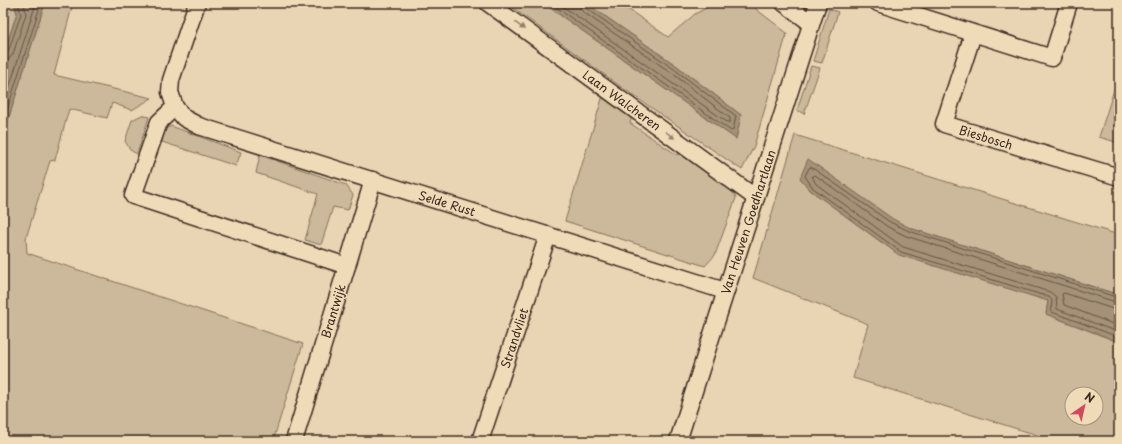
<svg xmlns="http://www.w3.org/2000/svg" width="1122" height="444" font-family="'Playpen Sans',sans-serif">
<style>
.green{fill:#ccb89a;stroke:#84715c;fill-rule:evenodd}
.water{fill:#a49177;stroke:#7a6853}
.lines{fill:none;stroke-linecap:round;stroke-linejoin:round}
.shore{stroke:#655342;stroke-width:1}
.street-casing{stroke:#3b2a1e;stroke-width:19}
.street{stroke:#f0dbb9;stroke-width:16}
.oneway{fill:#96826c}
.labels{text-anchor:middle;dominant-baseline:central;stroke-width:3;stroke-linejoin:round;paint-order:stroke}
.street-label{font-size:12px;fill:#3b2a1e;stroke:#f0dbb9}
</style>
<rect width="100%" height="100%" fill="#e9d4b3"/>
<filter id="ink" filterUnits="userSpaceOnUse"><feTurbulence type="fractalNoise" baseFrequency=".025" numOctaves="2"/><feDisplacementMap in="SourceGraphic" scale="8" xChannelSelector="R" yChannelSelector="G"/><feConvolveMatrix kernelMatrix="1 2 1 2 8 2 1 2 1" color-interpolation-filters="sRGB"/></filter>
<g filter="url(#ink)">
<!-- green -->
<g class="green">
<polygon points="3,3 14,3 17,13 3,56"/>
<polygon points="45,3 73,3 54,75 152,98 132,110 112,103 107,118 69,109 55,160 50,161 26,238 27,253 303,344 273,441 3,441 3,136"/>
<polygon points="506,3 543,3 736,139 741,115 677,66 586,3 619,3 668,37 695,14 715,3 748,3 787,33 754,146 742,170 624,89"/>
<polygon points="829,9 838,12 822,63 813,61"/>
<polygon points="811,66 820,68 804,114 797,110"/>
<polygon points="1119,74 1119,143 1099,137"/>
<polygon points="604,92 633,113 630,123 677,155 684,150 731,186 736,198 715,255 705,266 565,221"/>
<polygon points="142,115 149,117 137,154 130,150 125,141 132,120"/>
<polygon points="171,126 241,152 236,166 162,142 164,130"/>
<path d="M795,135l324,100v60l-209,-67 -110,-50 10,12 71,52 167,59 -2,13 70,27 3,-6v106h-78v-2l-4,-4 -184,-57 15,-54 -115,-46zM1072,394h24v24h-24z"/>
<polygon points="260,155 346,185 353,195 348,210 333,207 321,245 305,240 318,194 256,173"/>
</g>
<!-- water -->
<g class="water">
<polygon points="14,3 45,3 3,136 3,56 17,13"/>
<polygon points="543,3 586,3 677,66 741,115 736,139"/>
<polygon points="808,159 893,219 910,228 1119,295 1119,335 1116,341 1046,314 1048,301 899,255 810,190 800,178"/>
</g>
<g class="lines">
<!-- shore -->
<g class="shore">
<polyline points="550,3 731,131 733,130 736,116 674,69 586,8 584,3"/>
<polyline points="558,3 727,122 730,122 730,118 672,73 583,12 580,8 579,3"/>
<polyline points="3,55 6,55 8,52 21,14 18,3"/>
<polyline points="3,60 9,59 13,54 26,14 24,3"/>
<polyline points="3,107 36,3"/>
<polyline points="3,123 41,3"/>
<polyline points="1119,298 909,231 890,222 811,167 809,168 805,176 813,188 901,252 1049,297 1052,300 1051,310 1052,312 1113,335 1119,334"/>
<polyline points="1119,303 906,236 888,227 815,175 812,176 816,184 903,247 1050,292 1056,297 1057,309 1112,330 1119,329"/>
<polyline points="1119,309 1113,309 1064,293 1062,294 1064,305 1113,324 1119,323"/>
</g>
<!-- street casing -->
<g class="street-casing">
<g id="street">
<polyline points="197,3 171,80 170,92 175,107 184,118 199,126 725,291"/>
<polyline points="488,3 756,198"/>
<polyline points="784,3 811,23"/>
<polyline points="878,3 1052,58 1069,3"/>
<polyline points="973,34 944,124 1119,177"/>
<polyline points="175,107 159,122 133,196 347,266"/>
<polyline points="294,441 373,180"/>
<polyline points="480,441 548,235"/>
<polyline points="678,441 818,3"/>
</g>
</g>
<!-- street -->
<use href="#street" class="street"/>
</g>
<!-- one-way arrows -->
<defs><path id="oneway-solid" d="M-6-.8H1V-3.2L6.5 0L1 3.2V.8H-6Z"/></defs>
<g class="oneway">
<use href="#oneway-solid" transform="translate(520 26) rotate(36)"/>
<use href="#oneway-solid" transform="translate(670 135) rotate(36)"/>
</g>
</g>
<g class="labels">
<!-- street labels -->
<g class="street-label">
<text transform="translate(622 100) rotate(36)">Laan Walcheren</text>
<text transform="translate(986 137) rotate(17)">Biesbosch</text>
<text transform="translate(447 203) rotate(17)">Selde Rust</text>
<text transform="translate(748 222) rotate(-72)">Van Heuven Goedhartlaan</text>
<text transform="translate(333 311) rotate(-73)">Brantwijk</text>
<text transform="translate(514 338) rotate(-72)">Strandvliet</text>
</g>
</g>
<!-- margin -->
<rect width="1122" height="444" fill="none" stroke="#f0dbb9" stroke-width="16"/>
<rect x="8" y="8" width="1106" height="428" fill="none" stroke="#3b2a1e" stroke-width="1.5" filter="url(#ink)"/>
<!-- north arrow -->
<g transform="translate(1084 406) rotate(34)"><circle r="19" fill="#f0dbb9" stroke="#a8947b"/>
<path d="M0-3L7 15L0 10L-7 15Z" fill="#d1495b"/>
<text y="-6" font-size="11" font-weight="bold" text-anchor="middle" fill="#3b2a1e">N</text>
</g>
</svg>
